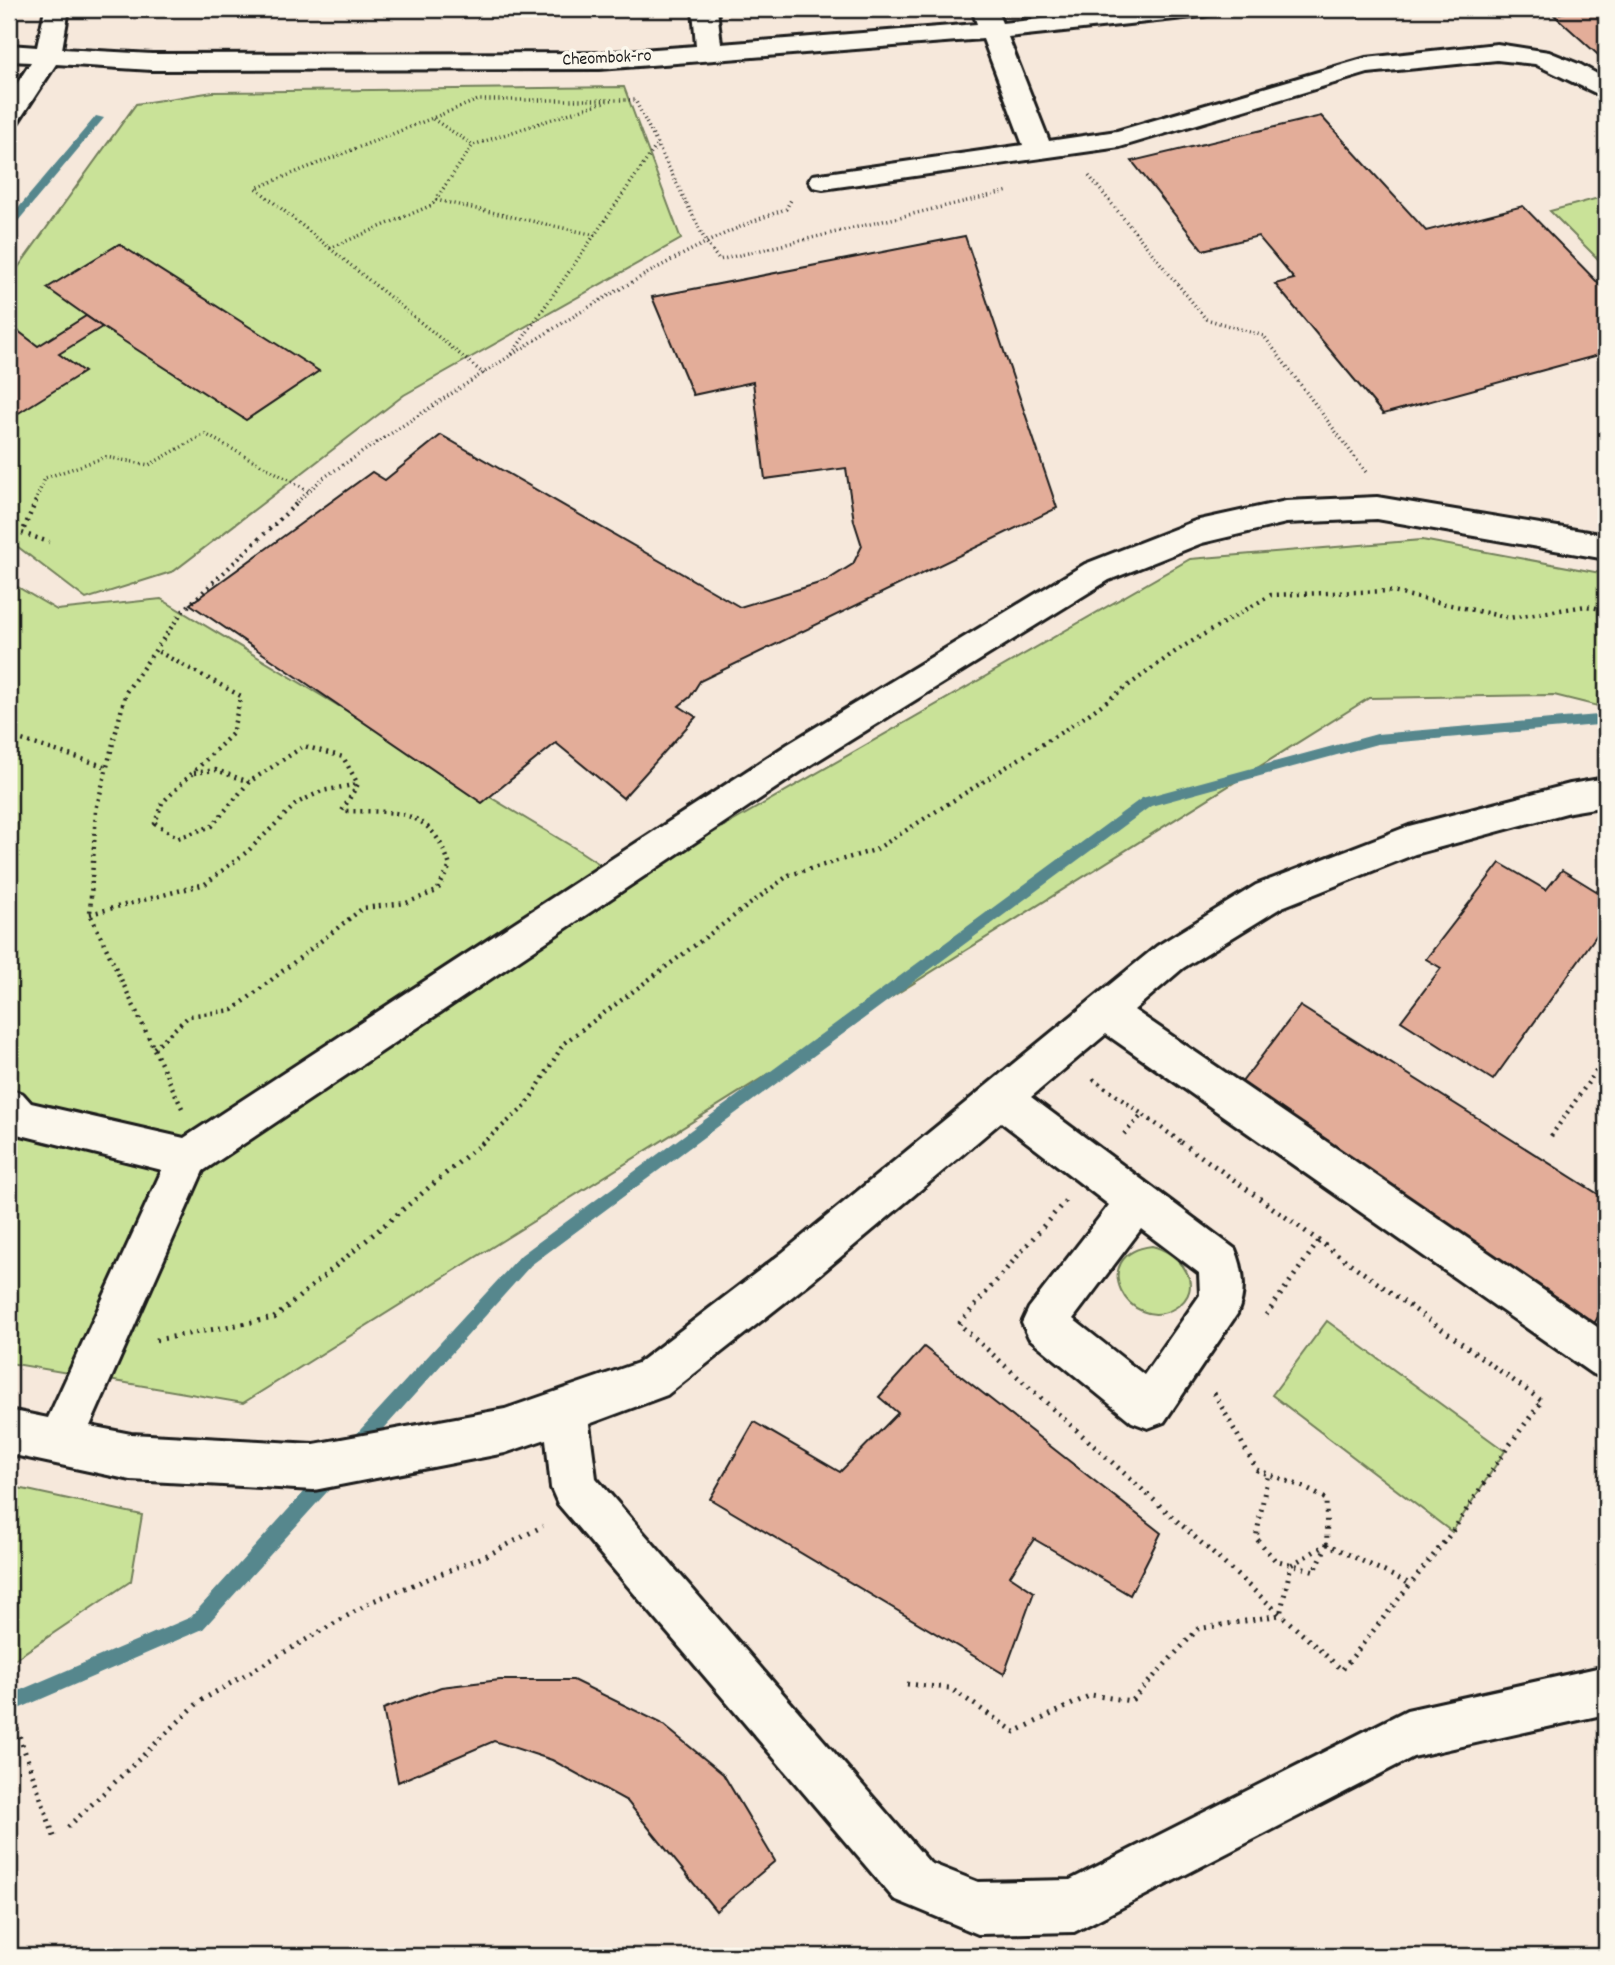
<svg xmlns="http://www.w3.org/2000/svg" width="1615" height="1965" font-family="Dekko,sans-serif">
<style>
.green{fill:#c9e298;stroke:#727f5a;stroke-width:2}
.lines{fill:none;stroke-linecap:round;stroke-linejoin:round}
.stream{fill:#57878d;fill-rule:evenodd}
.building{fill:#e3ad99;stroke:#1c1c1c;stroke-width:2}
.minor-casing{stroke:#1c1c1c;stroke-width:6}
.path-far2{stroke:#1c1c1c;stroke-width:3.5;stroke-dasharray:1 3.5;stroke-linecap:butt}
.path-far1{stroke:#1c1c1c;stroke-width:4.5;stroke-dasharray:2 5;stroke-linecap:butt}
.path{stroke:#1c1c1c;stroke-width:5;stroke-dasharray:2 6;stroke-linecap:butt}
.minor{fill:#fbf7ec;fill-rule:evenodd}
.labels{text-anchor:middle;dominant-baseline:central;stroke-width:7;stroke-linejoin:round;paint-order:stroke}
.far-street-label{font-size:18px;fill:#1c1c1c;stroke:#fbf7ec}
</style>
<rect width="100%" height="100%" fill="#f6e8db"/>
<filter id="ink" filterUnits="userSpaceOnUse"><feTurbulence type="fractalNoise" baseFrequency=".0143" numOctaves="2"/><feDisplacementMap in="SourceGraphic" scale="14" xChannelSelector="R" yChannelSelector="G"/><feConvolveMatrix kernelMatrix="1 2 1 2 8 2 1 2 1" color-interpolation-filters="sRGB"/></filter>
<g filter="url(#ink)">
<!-- green -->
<g class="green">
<polygon points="624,87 681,239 404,395 174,571 86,599 9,540 9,280 136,104 213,92"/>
<polygon points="1606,196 1606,267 1550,211"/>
<polygon points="1422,540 1606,574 1606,708 1554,695 1369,698 243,1403 9,1363 9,582 57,610 161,599 578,850 627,882 1190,559"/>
<path d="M1152,1246c28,6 56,42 23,62 -46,28 -90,-54 -23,-62z"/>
<polygon points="1327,1321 1505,1451 1452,1532 1272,1395"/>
<polygon points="9,1486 142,1515 131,1581 9,1663"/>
</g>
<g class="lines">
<!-- stream -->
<g class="stream">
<polygon points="96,116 104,118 13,227 9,228 9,219"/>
<polygon points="1598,715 1604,720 1598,725 1377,744 1151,806 531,1265 361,1454 355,1456 349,1454 347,1448 349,1442 521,1255 1142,798 1377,734"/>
<polygon points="330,1468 336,1470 338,1476 336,1482 203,1629 9,1713 9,1695 191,1617 324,1470"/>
</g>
</g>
<!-- building -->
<g class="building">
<polygon points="1579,9 1606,9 1606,62 1554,15"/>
<polygon points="1321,116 1426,231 1523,206 1606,291 1606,353 1383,414 1275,284 1294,279 1258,236 1203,250 1132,161"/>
<polygon points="965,236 1057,508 700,681 690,697 679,706 696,717 623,798 556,743 482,803 190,604 372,472 385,480 441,435 740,607 826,581 853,564 862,546 854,521 846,468 765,479 753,382 693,395 652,297"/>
<polygon points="119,244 319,371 246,420 102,327 47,288"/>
<polygon points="86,316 102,327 59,354 84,372 9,419 9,336 18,331 38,346"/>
<polygon points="1500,863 1546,890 1562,870 1606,897 1606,922 1493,1080 1401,1021 1441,968 1426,959"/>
<polygon points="1300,1006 1606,1199 1606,1303 1590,1331 1232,1095"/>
<polygon points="924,1347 1161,1533 1130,1595 1034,1539 1010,1576 1034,1592 1004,1674 710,1499 754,1422 840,1472 898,1413 879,1397"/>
<polygon points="500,1680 573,1680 661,1723 723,1774 775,1861 716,1911 627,1801 552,1760 494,1741 398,1782 383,1709 441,1687"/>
</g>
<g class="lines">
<!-- minor casing -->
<g class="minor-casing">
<g id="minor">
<polygon points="45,9 69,9 62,49 152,54 600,53 696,46 693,9 717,9 721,44 977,24 972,9 996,9 1002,23 1137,9 1215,9 1212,14 1203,16 1008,37 1049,141 1117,131 1366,58 1497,44 1549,52 1581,65 1606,79 1606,98 1535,64 1497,60 1368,73 1120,147 823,189 813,187 809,181 813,175 1023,145 983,39 600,69 152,70 56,64 18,122 9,124 9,96 31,62 9,61 9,45 37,47"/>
<path d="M1377,497l229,38v24l-229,-40 -91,4 -84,20 -93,37 -297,184 -609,407 -113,255 41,8 183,10 191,-35 133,-46 144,-110 375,-307 99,-61 153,-59 161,-42 36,-6v28l-36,6 -155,42 -133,53 -99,61 -49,42 472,323v46l-15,-6 -485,-339 -75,63 204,152c9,21 11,44 2,65l-73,108 -16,6 -16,-6 -103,-84 -7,-15 7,-15 80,-103 -108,-83 -189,159 -145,114 -78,29 7,54 334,385 48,19 92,-2 337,-170 199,-44v48l-193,43 -339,175 -96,2 -84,-35 -336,-395 -7,-16 -5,-49 -41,14 -191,37 -183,-10 -122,-26v-44l39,8 114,-248 -153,-38v-43l14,5 8,9 153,35 604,-394 297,-180 110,-43 91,-20zM1141,1229l58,44 1,22 -56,80 -71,-56z"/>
</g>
</g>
<!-- path-far2 -->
<g class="path-far2">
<polyline points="433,119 473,145"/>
<polyline points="1089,176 1206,319 1264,336 1366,472"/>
<polyline points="436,200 595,235"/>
<polyline points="330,248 432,205 473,145 607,101"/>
<polyline points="512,354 657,145"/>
<polyline points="484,374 256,188 478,100 635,100 706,242 719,260 1009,191"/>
<polyline points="35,502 45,478 106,457 149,465 205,434 309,491"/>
<path d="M297,502l26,-24c92,-60 183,-122 278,-178 60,-35 119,-68 185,-91l6,-11"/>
</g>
<!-- path-far1 -->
<g class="path-far1">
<polyline points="36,501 22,533 49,542"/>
<polyline points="9,736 107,767"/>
<polyline points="194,773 216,770 249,782"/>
<polyline points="90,914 205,884 248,851 297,803 322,791 358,784"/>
<path d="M154,1048l35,-32 44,-6 130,-102 43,-5 31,-12 13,-25c-19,-60 -54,-54 -108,-55l16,-27 -15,-27 -39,-11 -55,36 -37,44 -34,12 -23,-15 7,-20 70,-69 9,-38 -86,-46"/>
<polyline points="1093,1079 1184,1144"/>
<polyline points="182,1108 90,914 96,810 126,692 182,612 299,501"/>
<polyline points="1124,1134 1142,1115"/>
<polyline points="1551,1136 1606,1057"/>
<polyline points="481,1144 526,1106 564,1043 789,875 875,850 1079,721 1179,649 1271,595 1388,591 1509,618 1586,606 1606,610"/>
</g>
<!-- path -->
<g class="path">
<polyline points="1065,1201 959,1324 1342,1670 1452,1532 1505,1451 1542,1401 1181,1142"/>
<polyline points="1266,1315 1319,1241"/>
<polyline points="156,1340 274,1318 483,1142"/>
<polyline points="1214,1393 1257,1470 1301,1486 1326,1499 1327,1544 1315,1571 1275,1560 1256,1538 1268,1474"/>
<polyline points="907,1684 950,1688 1015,1732 1091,1695 1131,1701 1198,1629 1280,1615 1291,1565 1327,1544 1410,1584"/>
<polyline points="9,1706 56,1842"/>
<polyline points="68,1827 200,1701 373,1601 490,1554 543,1526"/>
</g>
<!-- minor -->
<use href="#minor" class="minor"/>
</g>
</g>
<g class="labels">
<!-- far-street labels -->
<g class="far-street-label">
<text transform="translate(607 59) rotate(-3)">Cheombok-ro</text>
</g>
</g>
<!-- margin -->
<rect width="1615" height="1965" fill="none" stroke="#fbf7ec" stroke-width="35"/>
<rect x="18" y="18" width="1580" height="1930" fill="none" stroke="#1c1c1c" stroke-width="2.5" filter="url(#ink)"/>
</svg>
